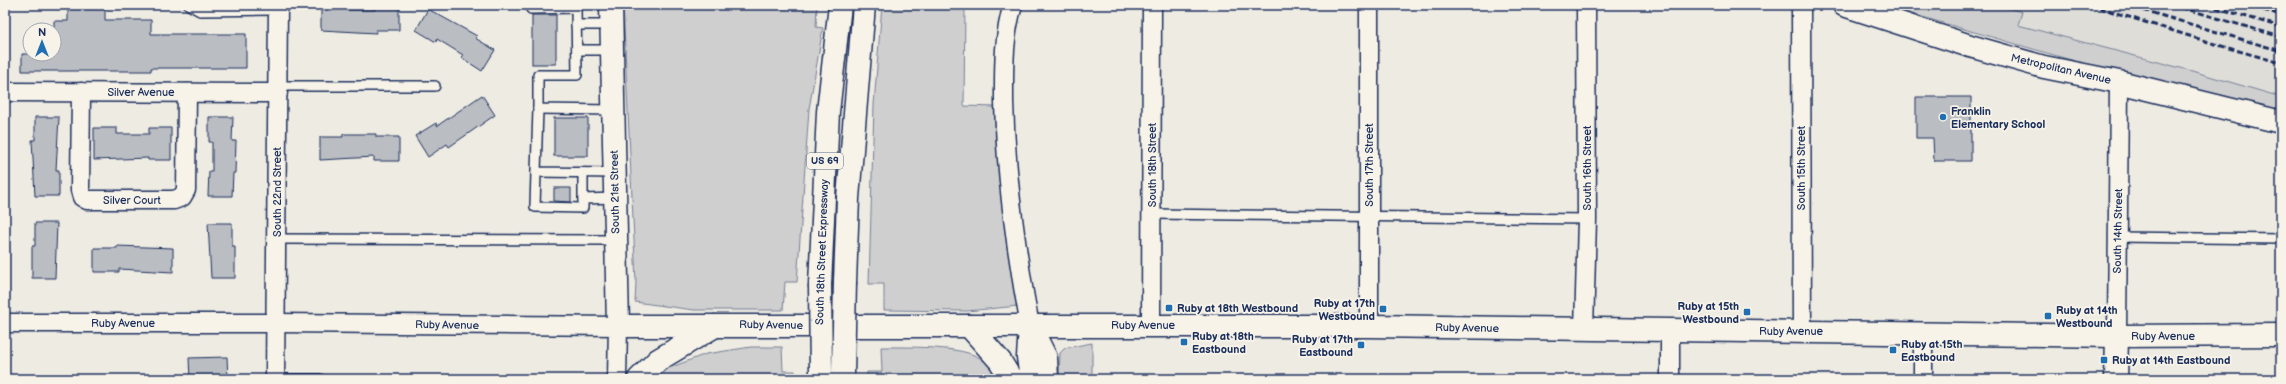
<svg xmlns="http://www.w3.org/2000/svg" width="2286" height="384" font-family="'Balsamiq Sans',sans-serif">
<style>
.built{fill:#deddd8}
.green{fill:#cfcfcf;stroke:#757f96}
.building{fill:#babdc2;stroke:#1b2f5e}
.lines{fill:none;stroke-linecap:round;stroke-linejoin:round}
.service-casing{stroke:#1b2f5e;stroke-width:12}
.minor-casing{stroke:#1b2f5e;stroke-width:21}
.tertiary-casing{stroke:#1b2f5e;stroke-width:25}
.secondary-casing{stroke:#1b2f5e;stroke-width:25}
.motorway-casing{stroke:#1b2f5e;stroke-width:25}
.service{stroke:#f7f3e8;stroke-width:9}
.minor{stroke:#f7f3e8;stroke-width:18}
.tertiary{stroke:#f7f3e8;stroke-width:22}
.secondary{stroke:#f7f3e8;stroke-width:22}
.motorway{stroke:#f7f3e8;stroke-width:22}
.rail{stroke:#1b2f5e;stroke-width:3;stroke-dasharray:6 3;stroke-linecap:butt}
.motorway-bridge-casing{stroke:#1b2f5e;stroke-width:25;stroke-linecap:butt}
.motorway-bridge{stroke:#f7f3e8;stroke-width:22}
.poi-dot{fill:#1f6fb2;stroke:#f7f3e8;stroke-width:1.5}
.labels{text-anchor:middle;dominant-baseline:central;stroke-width:3.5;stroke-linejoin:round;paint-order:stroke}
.shield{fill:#f7f3e8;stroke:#5d6a87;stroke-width:1}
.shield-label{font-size:10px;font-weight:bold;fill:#1b2f5e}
.street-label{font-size:11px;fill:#1b2f5e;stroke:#f7f3e8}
.poi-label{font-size:11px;font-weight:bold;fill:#1b2f5e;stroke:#f7f3e8;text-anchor:start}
</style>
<rect width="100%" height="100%" fill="#eeebe2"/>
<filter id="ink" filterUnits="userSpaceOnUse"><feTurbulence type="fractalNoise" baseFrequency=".025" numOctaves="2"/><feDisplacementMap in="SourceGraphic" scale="8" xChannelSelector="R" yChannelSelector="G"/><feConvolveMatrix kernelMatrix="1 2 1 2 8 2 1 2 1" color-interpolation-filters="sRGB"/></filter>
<g filter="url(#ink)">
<!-- built -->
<polygon class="built" points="1962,5 2281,5 2281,97 2192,71 2018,25"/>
<!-- green -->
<g class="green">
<polygon points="623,5 817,5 816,27 823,28 809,109 797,282 785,282 783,310 694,310 635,302 636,282"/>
<polygon points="882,5 965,5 964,106 995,107 1018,306 967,311 884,310 884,284 869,284 874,104"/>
<polygon points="1881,5 1998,5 2022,12 2018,25 2192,71 2281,97 2281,116 2199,97"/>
<polygon points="1092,343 1092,379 1059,379 1060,353 1065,348"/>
<polygon points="751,347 782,347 783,371 795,371 795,379 651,379 661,367 664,370 706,354"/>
<path d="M881,347c24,0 75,-1 95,9 11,5 18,14 25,23h-134v-7h15z"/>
</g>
<!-- building -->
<g class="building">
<polygon points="68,5 105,5 105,20 151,20 151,34 246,34 246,68 151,68 151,71 22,71 22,54 54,54 54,21 68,21"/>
<polygon points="321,6 346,6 346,10 375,10 375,7 399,7 399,30 376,30 376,33 321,30"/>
<polygon points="428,9 477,36 475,38 495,50 482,71 462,58 463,55 437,39 436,42 416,30"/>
<rect x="532" y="15" width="24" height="49"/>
<polygon points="482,95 495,115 449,147 447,144 428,157 415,136 436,123 437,126"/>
<polygon points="1916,97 1971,97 1971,161 1934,161 1933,138 1916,138"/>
<polygon points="35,117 59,117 56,170 59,170 59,196 35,196 32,140 35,140"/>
<polygon points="209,117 233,117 232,141 236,141 235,173 233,173 232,196 208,196 209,171 212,171 212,142 209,142"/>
<rect x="554" y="118" width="34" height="38"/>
<polygon points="94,128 117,128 117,134 149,134 149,128 171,128 171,160 148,160 148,158 94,160"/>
<polygon points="343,134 376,134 376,137 399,137 399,161 374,161 374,157 320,160 320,137 343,137"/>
<polygon points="554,188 571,188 571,202 554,201"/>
<polygon points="35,223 57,223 55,278 32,278 32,246 35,246"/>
<polygon points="208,223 232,223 232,246 235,246 235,278 211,278"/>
<polygon points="117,246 173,248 173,272 119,269 119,272 94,272 94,248 117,248"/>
<polygon points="227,357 228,379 190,379 189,358"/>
</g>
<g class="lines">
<!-- service casing -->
<g class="service-casing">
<g id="service">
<polyline points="189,5 200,11 278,10"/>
<polyline points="531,5 531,9 576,8 577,75 538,75 538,109 613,110"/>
<polyline points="576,25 612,25"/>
<polyline points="577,50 612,50"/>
<polyline points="278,86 435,86"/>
<polyline points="538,109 536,172 615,173"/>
<polyline points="536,172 535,207 583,208 583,173"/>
<polyline points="583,199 615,198"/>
<polyline points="1152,214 1587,219"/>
<polyline points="2117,237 2281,239"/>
<polyline points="276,239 616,240"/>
<polyline points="278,379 320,379"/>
</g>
</g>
<!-- minor casing -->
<g class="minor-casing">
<g id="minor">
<path d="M1013,5c-10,32 -9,64 -9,97 2,75 12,150 26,224"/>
<polyline points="1369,5 1369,326"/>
<polyline points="1801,5 1802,331"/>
<polyline points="5,92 278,93"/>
<polyline points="81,92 80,190 82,197 87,200 174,200 182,197 186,190 187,93"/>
<polyline points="5,323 276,323 618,326 617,379"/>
<polyline points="1151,325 1152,5"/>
<polyline points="1584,330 1587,219 1586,5"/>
<polyline points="1670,331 1670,379"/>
<polyline points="1923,333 1923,379"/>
<polyline points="2117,336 2119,82"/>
<polyline points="275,379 278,5"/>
</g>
</g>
<!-- tertiary casing -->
<g class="tertiary-casing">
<g id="tertiary">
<polyline points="611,5 618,326 1369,326 2117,336 2281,335"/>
<polyline points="639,379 658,360 715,326"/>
<polyline points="2116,379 2117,336"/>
</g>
</g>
<!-- secondary casing -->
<g class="secondary-casing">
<polyline id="secondary" points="1844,5 1970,46 2044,67 2119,82 2281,122"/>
</g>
<!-- motorway casing -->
<g class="motorway-casing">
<g id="motorway">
<polyline points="845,282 848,198 864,5"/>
<polyline points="820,285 828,112 840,5"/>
<polyline points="969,326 1000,361 1011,379"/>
<polyline points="1030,326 1046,358 1047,379"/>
<polyline points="1030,327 1028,357 1031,379"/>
</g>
</g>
<!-- service -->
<use href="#service" class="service"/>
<!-- minor -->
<use href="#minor" class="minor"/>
<!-- tertiary -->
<use href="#tertiary" class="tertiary"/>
<!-- secondary -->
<use href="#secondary" class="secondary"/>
<!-- motorway -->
<use href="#motorway" class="motorway"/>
<!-- rail -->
<g class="rail">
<polyline points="2091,5 2218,45 2281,63"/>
<polyline points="2126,5 2281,51"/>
<polyline points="2173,5 2281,37"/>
<polyline points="2207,5 2281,27"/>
<polyline points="2246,5 2281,15"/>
</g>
<!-- motorway-bridge casing -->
<g class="motorway-bridge-casing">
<g id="motorway-bridge">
<polyline points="820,285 821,375"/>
<polyline points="843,374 845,282"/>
</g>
</g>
<!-- motorway-bridge -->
<use href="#motorway-bridge" class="motorway-bridge"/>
</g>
</g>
<!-- markers -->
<g class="poi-dot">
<circle cx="1943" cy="117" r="4"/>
<rect x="1165" y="304" width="8" height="8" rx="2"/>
<rect x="1379" y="305" width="8" height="8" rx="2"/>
<rect x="1743" y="308" width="8" height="8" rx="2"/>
<rect x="2044" y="312" width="8" height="8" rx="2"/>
<rect x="1180" y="338" width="8" height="8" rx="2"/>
<rect x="1357" y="341" width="8" height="8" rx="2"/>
<rect x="1889" y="346" width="8" height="8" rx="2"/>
<rect x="2100" y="356" width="8" height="8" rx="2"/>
</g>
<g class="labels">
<!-- shield labels -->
<rect class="shield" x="807" y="153" width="36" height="16" rx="3"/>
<g class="shield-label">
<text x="825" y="161">US 69</text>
</g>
<!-- street labels -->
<g class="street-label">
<text transform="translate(2061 69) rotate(13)">Metropolitan Avenue</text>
<text x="141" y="92">Silver Avenue</text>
<text transform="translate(1152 165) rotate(-90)">South 18th Street</text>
<text transform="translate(1369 165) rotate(-90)">South 17th Street</text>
<text transform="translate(1587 168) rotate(-90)">South 16th Street</text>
<text transform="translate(1801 168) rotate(-90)">South 15th Street</text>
<text transform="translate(277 192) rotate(-90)">South 22nd Street</text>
<text transform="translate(615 192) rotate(-91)">South 21st Street</text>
<text x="132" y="200">Silver Court</text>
<text transform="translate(2118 231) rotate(-89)">South 14th Street</text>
<text transform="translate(822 252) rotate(-88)">South 18th Street Expressway</text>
<text x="123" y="323">Ruby Avenue</text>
<text transform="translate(447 325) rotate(1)">Ruby Avenue</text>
<text transform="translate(771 325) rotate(1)">Ruby Avenue</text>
<text x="1143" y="325">Ruby Avenue</text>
<text transform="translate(1467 328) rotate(1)">Ruby Avenue</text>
<text x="1791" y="331">Ruby Avenue</text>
<text x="2163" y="336">Ruby Avenue</text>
</g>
<!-- poi labels -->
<g class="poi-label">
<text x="1951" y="111">Franklin<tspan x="1951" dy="13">Elementary School</tspan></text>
<text x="1375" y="303" text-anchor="end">Ruby at 17th<tspan x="1375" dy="13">Westbound</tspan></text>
<text x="1739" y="306" text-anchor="end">Ruby at 15th<tspan x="1739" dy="13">Westbound</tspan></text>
<text x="1177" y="308">Ruby at 18th Westbound</text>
<text x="2056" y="310">Ruby at 14th<tspan x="2056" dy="13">Westbound</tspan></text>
<text x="1192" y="336">Ruby at 18th<tspan x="1192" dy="13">Eastbound</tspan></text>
<text x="1353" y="339" text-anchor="end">Ruby at 17th<tspan x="1353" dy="13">Eastbound</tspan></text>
<text x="1901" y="344">Ruby at 15th<tspan x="1901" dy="13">Eastbound</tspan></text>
<text x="2112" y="360">Ruby at 14th Eastbound</text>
</g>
</g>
<!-- margin -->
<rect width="2286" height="384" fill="none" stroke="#f7f3e8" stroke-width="20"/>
<rect x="10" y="10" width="2266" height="364" fill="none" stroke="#1b2f5e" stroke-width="1.5" filter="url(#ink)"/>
<!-- north arrow -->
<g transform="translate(42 42)"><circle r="19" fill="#f7f3e8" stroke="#9fa5b1"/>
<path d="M0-3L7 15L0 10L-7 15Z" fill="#1f6fb2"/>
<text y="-6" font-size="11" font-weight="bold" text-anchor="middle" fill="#1b2f5e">N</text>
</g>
</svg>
